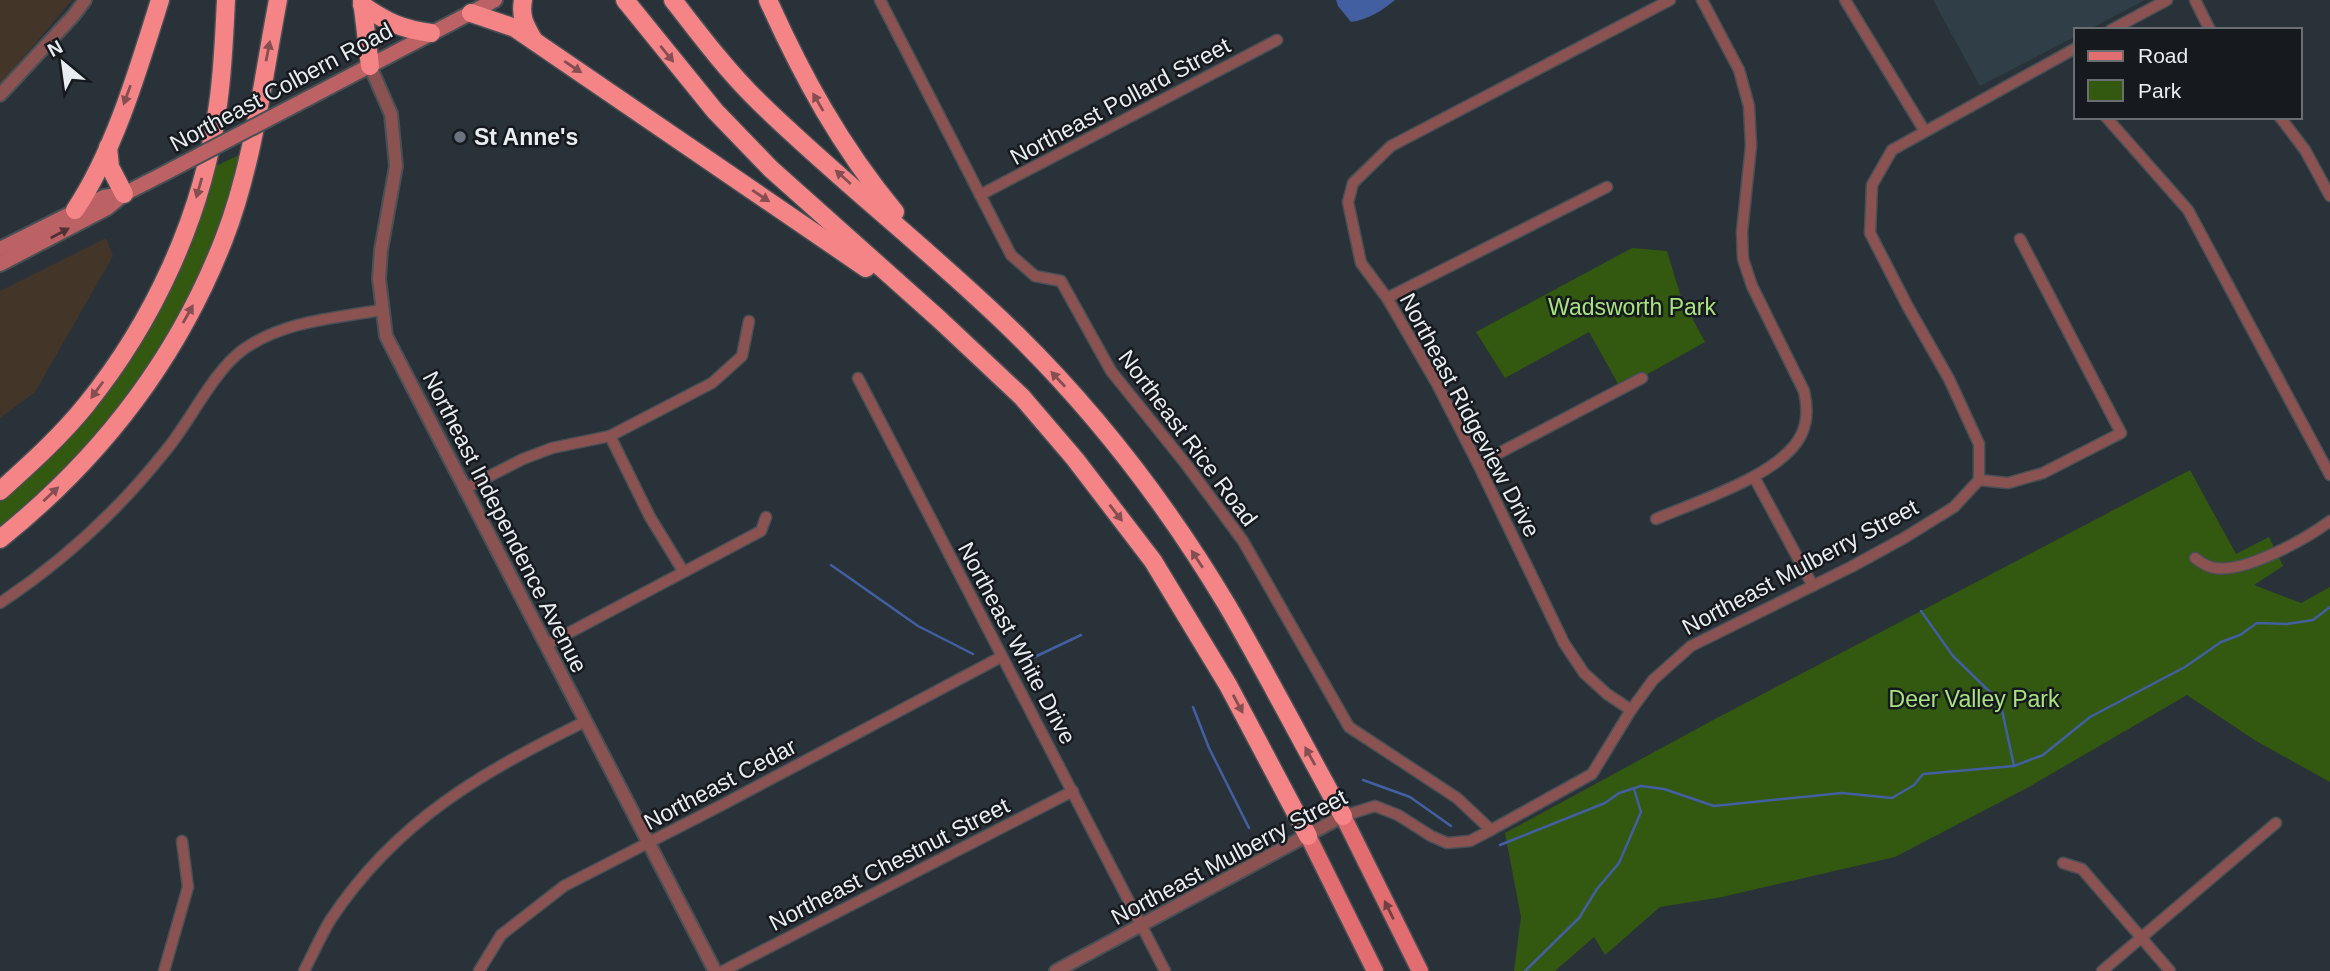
<svg xmlns="http://www.w3.org/2000/svg" width="2330" height="971" font-family="Helvetica,sans-serif">
<style>
.commercial{fill:#433628}
.built{fill:#303e47}
.green{fill:#33580f}
.water{fill:#425fa2}
.lines{fill:none;stroke-linecap:round;stroke-linejoin:round}
.stream{stroke:#425fa2;stroke-width:2.5}
.minor-casing{stroke:#485056;stroke-width:13}
.tertiary-casing{stroke:#485056;stroke-width:16}
.secondary-casing{stroke:#485056;stroke-width:18}
.primary-casing{stroke:#485056;stroke-width:19}
.motorway-casing{stroke:#485056;stroke-width:21}
.minor{stroke:#8b5252;stroke-width:10}
.tertiary{stroke:#8b5252;stroke-width:12}
.secondary{stroke:#bc6164;stroke-width:14}
.primary{stroke:#e26d71;stroke-width:16}
.motorway{stroke:#f48486;stroke-width:18}
.secondary-bridge-casing{stroke:#485056;stroke-width:18;stroke-linecap:butt}
.secondary-bridge{stroke:#bc6164;stroke-width:14}
.oneway{fill:#854e52}
.oneway2{fill:#503236}
.oneway3{fill:#723f43}
.worship-dot{fill:#6b7280;stroke:#16191d;stroke-width:2.5}
.labels{text-anchor:middle;dominant-baseline:central;stroke-width:5;stroke-linejoin:round;paint-order:stroke}
.street-label{font-size:23px;fill:#e8edf1;stroke:#16191d}
.poi-label{font-size:23px;font-weight:bold;fill:#e8edf1;stroke:#16191d;text-anchor:start}
.park-label{font-size:23px;fill:#a9e380;stroke:#16191d}
</style>
<rect width="100%" height="100%" fill="#2a3239"/>
<!-- commercial -->
<g class="commercial">
<polygon points="0,0 72,0 0,85"/>
<polygon points="106,238 113,256 35,392 0,418 0,291"/>
</g>
<!-- built -->
<polygon class="built" points="1933,0 2145,0 2088,30 2076,30 2076,36 1980,86"/>
<!-- green -->
<g class="green">
<polygon points="243,153 211,251 167,343 107,430 0,531 0,500 115,378 212,168"/>
<polygon points="1632,248 1667,251 1681,297 1705,342 1621,389 1589,332 1505,378 1476,332"/>
<polygon points="2190,470 2236,554 2269,537 2283,566 2254,585 2301,603 2330,587 2330,782 2256,741 2187,695 2027,788 1895,857 1722,897 1660,907 1605,955 1594,937 1555,971 1514,971 1521,917 1505,833 1715,719"/>
</g>
<!-- water -->
<path class="water" d="M1336,0h59c-14,11 -25,19 -44,22l-13,-16z"/>
<g class="lines">
<!-- stream -->
<g class="stream">
<polyline points="831,565 918,626 973,654"/>
<polyline points="1921,611 1953,656 1992,694 2002,710 2014,766"/>
<polyline points="1020,664 1081,635"/>
<polyline points="1193,707 1209,748 1249,828"/>
<polyline points="1363,780 1410,797 1451,826"/>
<polyline points="1500,845 1605,803 1619,793 1641,786 1664,789 1714,806 1842,793 1892,798 1914,785 1923,774 2014,766 2043,755 2090,717 2185,667 2221,642 2240,635 2257,623 2287,624 2313,620 2330,607"/>
<polyline points="1525,971 1579,918 1597,889 1619,863 1641,812 1634,789"/>
</g>
<!-- minor casing -->
<g class="minor-casing">
<g id="minor">
<polyline points="880,0 1011,255 1035,276 1061,281 1111,371 1185,463 1243,541 1349,727 1457,798 1491,830"/>
<polyline points="1845,0 1924,130"/>
<polyline points="2195,0 2210,30"/>
<polyline points="2111,30 2167,0"/>
<polyline points="2106,117 2188,210 2330,475"/>
<polyline points="2280,117 2305,150 2330,196"/>
<polyline points="980,195 1277,40"/>
<polyline points="1387,298 1607,187"/>
<polyline points="858,378 1165,971"/>
<polyline points="610,436 650,517 683,571"/>
<polyline points="1478,464 1642,378"/>
<polyline points="1754,477 1813,586"/>
<polyline points="1979,480 2008,483 2043,473 2121,433 2020,239"/>
<polyline points="464,489 523,459 552,448 610,436 712,383 742,356 749,321"/>
<path d="M1656,519c39,-17 129,-45 146,-86 6,-13 5,-29 2,-42l-52,-105 -9,-27 -1,-27 9,-86 -2,-40 -10,-36 -37,-70"/>
<path d="M2195,558c5,4 13,9 20,10 30,5 91,-29 115,-47"/>
<path d="M0,603c65,-43 119,-93 167,-154 24,-29 47,-79 77,-100 40,-28 91,-31 137,-39"/>
<polyline points="546,645 761,531 766,517"/>
<polyline points="1631,710 1607,694 1584,673 1564,643 1478,464 1437,384 1387,298 1361,263 1348,202 1353,183 1391,146 1670,0"/>
<polyline points="1343,816 1375,806 1398,815 1431,836 1447,843 1470,841 1491,830 1592,774 1631,710 1653,680 1691,646 1851,567 1904,538 1954,507 1979,480 1979,444 1949,379 1908,307 1870,233 1872,185 1892,150 2076,48"/>
<polyline points="2063,863 2082,869 2170,971"/>
<polyline points="164,971 188,887 182,841"/>
<path d="M304,971c9,-17 17,-36 27,-52 66,-99 150,-146 253,-197"/>
<polyline points="479,971 501,935 564,886 718,807 1001,657"/>
<polyline points="723,971 1073,791"/>
<polyline points="2102,971 2276,823"/>
</g>
</g>
<!-- tertiary casing -->
<g class="tertiary-casing">
<g id="tertiary">
<polyline points="370,66 391,114 396,166 381,250 379,279 386,336 715,971"/>
<polyline points="0,95 74,15 85,0"/>
<polyline points="1056,971 1343,816"/>
</g>
</g>
<!-- secondary casing -->
<g class="secondary-casing">
<g id="secondary">
<polyline points="297,104 495,0"/>
<polyline points="0,249 104,197 123,194"/>
<polyline points="0,264 107,208 124,194 167,172"/>
</g>
</g>
<!-- primary casing -->
<g class="primary-casing">
<g id="primary">
<polyline points="1343,816 1420,971"/>
<polyline points="1308,836 1375,971"/>
</g>
</g>
<!-- motorway casing -->
<g class="motorway-casing">
<g id="motorway">
<polyline points="362,0 370,66"/>
<path d="M523,0c-3,17 2,25 10,39"/>
<polyline points="625,0 715,111 771,169 939,319 1022,397 1075,459 1153,561 1228,685 1308,836"/>
<path d="M673,0c27,35 55,72 86,102 83,81 176,152 258,233 81,80 152,173 210,270 40,69 77,141 116,211"/>
<path d="M768,0c34,76 73,147 127,212"/>
<path d="M362,5c25,17 39,24 69,28"/>
<polyline points="471,13 515,28 866,268"/>
<polyline points="108,147 110,167 124,194"/>
<path d="M75,210c39,-58 64,-143 85,-210"/>
<path d="M0,491c30,-27 61,-55 86,-86 67,-83 116,-188 131,-294 6,-36 7,-74 9,-111"/>
<path d="M0,539c101,-81 177,-179 224,-300 29,-74 39,-161 54,-239"/>
</g>
</g>
<!-- minor -->
<use href="#minor" class="minor"/>
<!-- tertiary -->
<use href="#tertiary" class="tertiary"/>
<!-- secondary -->
<use href="#secondary" class="secondary"/>
<!-- primary -->
<use href="#primary" class="primary"/>
<!-- motorway -->
<use href="#motorway" class="motorway"/>
<!-- secondary-bridge casing -->
<g class="secondary-bridge-casing">
<polyline id="secondary-bridge" points="167,172 297,104"/>
</g>
<!-- secondary-bridge -->
<use href="#secondary-bridge" class="secondary-bridge"/>
</g>
<!-- one-way arrows -->
<defs><path id="oneway-solid" d="M-6-.8H1V-3.2L6.5 0L1 3.2V.8H-6Z" transform="scale(1.75)"/></defs>
<g class="oneway">
<use href="#oneway-solid" transform="translate(268 51) rotate(-79)"/>
<use href="#oneway-solid" transform="translate(667 54) rotate(51)"/>
<use href="#oneway-solid" transform="translate(573 67) rotate(34)"/>
<use href="#oneway-solid" transform="translate(127 95) rotate(110)"/>
<use href="#oneway-solid" transform="translate(818 102) rotate(-120)"/>
<use href="#oneway-solid" transform="translate(843 177) rotate(-138)"/>
<use href="#oneway-solid" transform="translate(199 188) rotate(106)"/>
<use href="#oneway-solid" transform="translate(761 196) rotate(34)"/>
<use href="#oneway-solid" transform="translate(188 314) rotate(-61)"/>
<use href="#oneway-solid" transform="translate(1058 379) rotate(-133)"/>
<use href="#oneway-solid" transform="translate(97 390) rotate(126)"/>
<use href="#oneway-solid" transform="translate(51 494) rotate(-43)"/>
<use href="#oneway-solid" transform="translate(1116 513) rotate(52)"/>
<use href="#oneway-solid" transform="translate(1197 559) rotate(-123)"/>
<use href="#oneway-solid" transform="translate(1238 704) rotate(62)"/>
<use href="#oneway-solid" transform="translate(1310 756) rotate(-119)"/>
</g>
<use class="oneway2" href="#oneway-solid" transform="translate(60 233) rotate(-28)"/>
<use class="oneway3" href="#oneway-solid" transform="translate(1389 910) rotate(-116)"/>
<!-- markers -->
<circle class="worship-dot" cx="460" cy="137" r="7"/>
<g class="labels">
<!-- street labels -->
<g class="street-label">
<text transform="translate(281 87) rotate(-28)">Northeast Colbern Road</text>
<text transform="translate(1120 101) rotate(-28)">Northeast Pollard Street</text>
<text transform="translate(1470 415) rotate(62)">Northeast Ridgeview Drive</text>
<text transform="translate(1188 438) rotate(53)">Northeast Rice Road</text>
<text transform="translate(505 522) rotate(63)">Northeast Independence Avenue</text>
<text transform="translate(1800 567) rotate(-28)">Northeast Mulberry Street</text>
<text transform="translate(1017 643) rotate(62)">Northeast White Drive</text>
<text transform="translate(720 784) rotate(-28)">Northeast Cedar</text>
<text transform="translate(1229 857) rotate(-28)">Northeast Mulberry Street</text>
<text transform="translate(889 864) rotate(-27)">Northeast Chestnut Street</text>
</g>
<!-- poi labels -->
<g class="poi-label">
<text x="474" y="137">St Anne's</text>
</g>
<!-- park labels -->
<g class="park-label">
<text x="1632" y="307">Wadsworth Park</text>
<text x="1974" y="699">Deer Valley Park</text>
</g>
</g>
<!-- legend -->
<rect x="2074" y="28" width="228" height="91" fill="#16191d" stroke="#6a6e72" stroke-width="2"/>
<rect x="2088" y="51" width="35" height="10" fill="#e26d71" stroke="#6a6e72" stroke-width="2"/>
<text x="2138" y="63" font-size="21" fill="#e8edf1">Road</text>
<rect x="2088" y="80" width="35" height="21" fill="#33580f" stroke="#6a6e72" stroke-width="2"/>
<text x="2138" y="98" font-size="21" fill="#e8edf1">Park</text>
<!-- north arrow -->
<g transform="translate(63 63) rotate(331)" stroke="#16191d" stroke-width="5" paint-order="stroke">
<path d="M0-5L12 26L0 18L-12 26Z" fill="#e8edf1"/>
<text y="-10" font-size="19" font-weight="bold" text-anchor="middle" fill="#e8edf1">N</text>
</g>
</svg>
